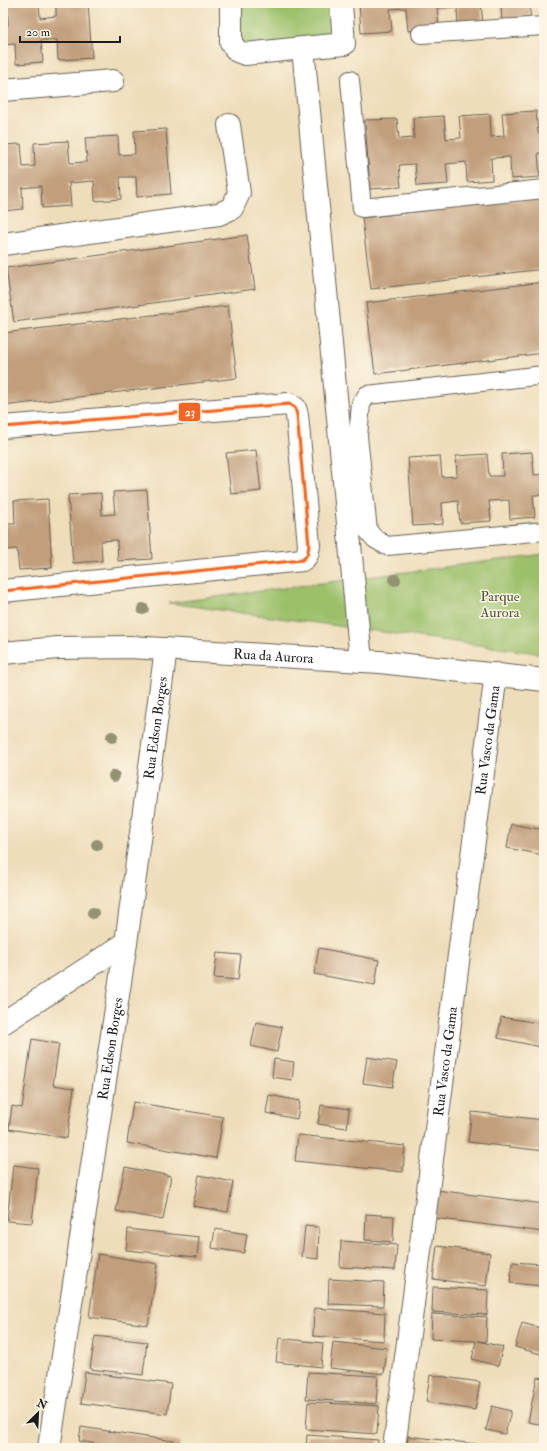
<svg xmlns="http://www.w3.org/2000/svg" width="547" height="1451" font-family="'IM FELL Double Pica',serif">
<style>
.green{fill:#9cc06a;stroke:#5c6e43}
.building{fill:#c19e7b}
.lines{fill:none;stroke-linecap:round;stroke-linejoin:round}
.service-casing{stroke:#666053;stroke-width:20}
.minor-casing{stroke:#666053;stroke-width:24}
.secondary-casing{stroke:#666053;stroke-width:24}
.service{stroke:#fff;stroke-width:18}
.minor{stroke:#fff;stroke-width:22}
.secondary{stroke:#fff;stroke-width:22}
.bus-1-casing{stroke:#fcf5e5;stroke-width:6}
.bus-1{stroke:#f26522;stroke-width:3}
.tree{fill:#939272}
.labels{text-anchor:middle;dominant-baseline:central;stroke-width:3;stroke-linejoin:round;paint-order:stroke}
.park-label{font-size:14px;fill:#495537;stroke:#fcf5e5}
.street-label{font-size:14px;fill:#1c1c1c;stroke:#fcf5e5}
.line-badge{stroke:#fcf5e5;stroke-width:1.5}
.badge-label{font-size:11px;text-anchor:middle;font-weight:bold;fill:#fff}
</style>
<rect width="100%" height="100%" fill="#fcf5e5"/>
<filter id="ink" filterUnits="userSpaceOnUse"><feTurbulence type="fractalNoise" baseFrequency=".025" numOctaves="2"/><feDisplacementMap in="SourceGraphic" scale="8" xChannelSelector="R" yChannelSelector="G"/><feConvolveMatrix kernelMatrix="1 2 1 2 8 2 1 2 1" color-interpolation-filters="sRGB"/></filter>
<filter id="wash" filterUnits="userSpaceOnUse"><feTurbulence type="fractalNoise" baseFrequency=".012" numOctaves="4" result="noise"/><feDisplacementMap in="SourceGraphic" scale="16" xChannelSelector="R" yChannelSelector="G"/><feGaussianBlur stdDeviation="0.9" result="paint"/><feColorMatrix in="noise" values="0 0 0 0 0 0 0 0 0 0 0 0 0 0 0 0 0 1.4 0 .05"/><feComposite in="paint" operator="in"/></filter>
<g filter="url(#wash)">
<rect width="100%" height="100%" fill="#eeddba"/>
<!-- green -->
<g class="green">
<polygon points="235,3 341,3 344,44 237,51"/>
<polygon points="544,554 544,654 169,603"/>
</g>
<g id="blocks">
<!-- building -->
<g class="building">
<polygon points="7,3 39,3 40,18 56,16 56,3 88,3 92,58 58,60 57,40 41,40 43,62 16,64 15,44 3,45 3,25 8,25"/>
<polygon points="359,3 481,3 483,24 458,26 457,7 437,8 439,28 408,31 406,8 390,9 392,31 361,33"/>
<polygon points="501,3 529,3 531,21 502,23"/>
<polygon points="536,111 538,133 544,133 544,153 538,153 540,177 511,179 510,157 491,158 492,180 467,182 466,162 446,164 448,184 417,186 415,164 399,165 401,187 370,189 365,120 397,119 399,139 414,138 413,118 444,116 446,139 461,138 459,116 490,114 491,137 504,136 502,113"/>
<polygon points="166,129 171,194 137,197 136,177 120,177 121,199 95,201 94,181 69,183 71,206 42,208 41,186 22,188 23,209 3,211 3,145 21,144 23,167 35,166 34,143 68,141 70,163 87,162 85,138 118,136 119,155 135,154 134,131"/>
<polygon points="544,197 544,269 371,289 362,218"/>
<polygon points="247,235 255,289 14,322 6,268"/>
<polygon points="544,282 544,353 375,374 366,303"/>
<polygon points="228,306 237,378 3,406 3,333"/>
<polygon points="256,450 261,491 231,494 226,453"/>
<polygon points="532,452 534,475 544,474 544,495 533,495 535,517 510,519 509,500 489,501 491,521 460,523 458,501 442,503 443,524 413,526 408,458 440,456 442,477 457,476 456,456 487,454 489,476 503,476 502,454"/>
<polygon points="147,490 152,559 118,561 117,540 101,541 102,561 73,563 68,495 101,493 102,515 115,514 113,492"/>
<polygon points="48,499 52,568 19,570 17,549 3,550 3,524 15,524 14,501"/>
<polygon points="511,824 544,830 544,855 507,848"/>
<polygon points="319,948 379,960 375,985 314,974"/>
<polygon points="217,953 241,955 238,980 214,978"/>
<polygon points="501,1017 544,1024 541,1047 498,1038"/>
<polygon points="256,1022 282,1027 277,1052 251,1046"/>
<polygon points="32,1039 59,1044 53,1085 74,1088 67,1138 9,1129 12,1106 22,1108"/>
<polygon points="367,1057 397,1062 392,1087 363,1083"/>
<polygon points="274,1059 294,1062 292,1080 272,1077"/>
<polygon points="269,1095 300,1101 297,1119 266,1113"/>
<polygon points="133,1102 223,1117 216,1158 127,1143"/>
<polygon points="321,1105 349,1109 347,1128 318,1124"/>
<polygon points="472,1112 544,1120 544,1151 468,1142"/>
<polygon points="298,1135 405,1146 403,1172 295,1161"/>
<polygon points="13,1165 38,1168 32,1223 7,1221"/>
<polygon points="125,1167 171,1176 163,1220 116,1211"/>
<polygon points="199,1175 233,1182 228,1212 193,1206"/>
<polygon points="436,1190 544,1204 544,1232 433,1218"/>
<polygon points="366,1214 394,1216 393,1242 365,1240"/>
<polygon points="305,1226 319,1227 318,1259 302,1257"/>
<polygon points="128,1229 199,1237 197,1257 126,1250"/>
<polygon points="215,1229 247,1234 244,1253 212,1248"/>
<polygon points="341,1241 397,1245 395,1270 340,1267"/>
<polygon points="437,1246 490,1253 486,1286 433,1279"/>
<polygon points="98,1254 158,1264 148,1325 89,1317"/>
<polygon points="512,1262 544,1264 544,1286 510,1283"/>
<polygon points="329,1279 384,1282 383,1306 328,1304"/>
<polygon points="433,1287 488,1290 487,1315 432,1312"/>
<polygon points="314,1308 385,1313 384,1341 313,1336"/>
<polygon points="432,1314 487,1317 486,1342 478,1341 503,1347 498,1366 472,1359 476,1341 431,1339"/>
<polygon points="522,1323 544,1329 544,1355 515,1347"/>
<polygon points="95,1336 147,1342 143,1375 90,1369"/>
<polygon points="279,1338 323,1343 321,1367 276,1362"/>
<polygon points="333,1342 387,1348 384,1374 330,1368"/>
<polygon points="85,1372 171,1384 167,1414 81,1403"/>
<polygon points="308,1372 378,1376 376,1404 306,1399"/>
<polygon points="430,1375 480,1382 475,1410 426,1402"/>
<polygon points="537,1377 544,1378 544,1425 528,1422"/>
<polygon points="308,1402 379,1406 377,1434 306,1429"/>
<polygon points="492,1406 511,1411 505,1434 486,1430"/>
<polygon points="81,1427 180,1442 179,1448 122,1448 79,1441"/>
<polygon points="307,1435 378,1440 377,1448 306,1448"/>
<polygon points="408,1436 502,1447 502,1448 407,1448"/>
</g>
</g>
</g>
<g filter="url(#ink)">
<use href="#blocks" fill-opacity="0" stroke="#666053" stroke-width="1"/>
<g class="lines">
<!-- service casing -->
<g class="service-casing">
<g id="service">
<polyline points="421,34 544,26"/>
<polyline points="350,80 362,208 544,189"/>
<polyline points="544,375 367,395 361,404 358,436 368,531 375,539 387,546 544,531"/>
</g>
</g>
<!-- minor casing -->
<g class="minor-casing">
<g id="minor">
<polyline points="231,3 231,43 237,51 245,54 303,48 361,661"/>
<polyline points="303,48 344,44 341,3"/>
<polyline points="3,90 113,81"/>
<polyline points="3,244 219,214 232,208 239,193 229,125"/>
<path d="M3,427l286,-23 6,4 2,7 12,130c-1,7 -1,11 -7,15l-299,31"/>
<polyline points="3,1023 126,943"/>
<path id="s1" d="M49,1448l77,-505 40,-294"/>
<path id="s2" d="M394,1448l102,-774"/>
</g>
</g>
<!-- secondary casing -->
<g class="secondary-casing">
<g id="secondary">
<path id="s3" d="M3,653l55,-5 72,-1 250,15 164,18"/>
</g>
</g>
<!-- service -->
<use href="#service" class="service"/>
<!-- minor -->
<use href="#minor" class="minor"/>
<!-- secondary -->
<use href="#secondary" class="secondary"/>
<!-- bus-1 casing -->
<g class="bus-1-casing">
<path id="bus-1" d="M3,427l286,-23 6,4 2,7 12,130c-1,7 -1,11 -7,15l-299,31"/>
</g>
<!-- bus-1 -->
<use href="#bus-1" class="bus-1"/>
</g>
<!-- trees -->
<g class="tree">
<circle cx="395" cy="580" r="6"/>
<circle cx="143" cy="609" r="6"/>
<circle cx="112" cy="737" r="6"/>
<circle cx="114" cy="776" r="6"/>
<circle cx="97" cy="845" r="6"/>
<circle cx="93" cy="913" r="6"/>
</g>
</g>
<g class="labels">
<!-- park labels -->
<g class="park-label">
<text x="500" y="596">Parque<tspan x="500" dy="16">Aurora</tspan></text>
</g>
<!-- street labels -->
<g class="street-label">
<text stroke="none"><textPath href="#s3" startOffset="271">Rua da Aurora</textPath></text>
<text stroke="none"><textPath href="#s1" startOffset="728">Rua Edson Borges</textPath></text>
<text stroke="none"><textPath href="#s2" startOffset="714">Rua Vasco da Gama</textPath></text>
<text stroke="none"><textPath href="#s1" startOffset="404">Rua Edson Borges</textPath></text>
<text stroke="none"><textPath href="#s2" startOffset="390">Rua Vasco da Gama</textPath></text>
</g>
</g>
<rect class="line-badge" x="178" y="402" width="23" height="20" rx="4" fill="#f26522"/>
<g class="badge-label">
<text x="190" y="416">23</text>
</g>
<!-- margin -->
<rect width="547" height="1451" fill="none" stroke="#fcf5e5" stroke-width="16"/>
<!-- north arrow -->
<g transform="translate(38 1413) rotate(24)" stroke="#fcf5e5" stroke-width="3" paint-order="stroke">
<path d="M0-3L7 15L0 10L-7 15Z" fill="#1c1c1c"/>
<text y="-6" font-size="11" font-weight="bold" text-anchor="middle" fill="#1c1c1c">N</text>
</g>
<!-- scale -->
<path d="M20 36v6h100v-6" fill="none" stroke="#1c1c1c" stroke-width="2"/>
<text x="26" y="36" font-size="12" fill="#1c1c1c" stroke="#fcf5e5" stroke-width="3" paint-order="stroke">20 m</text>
</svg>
